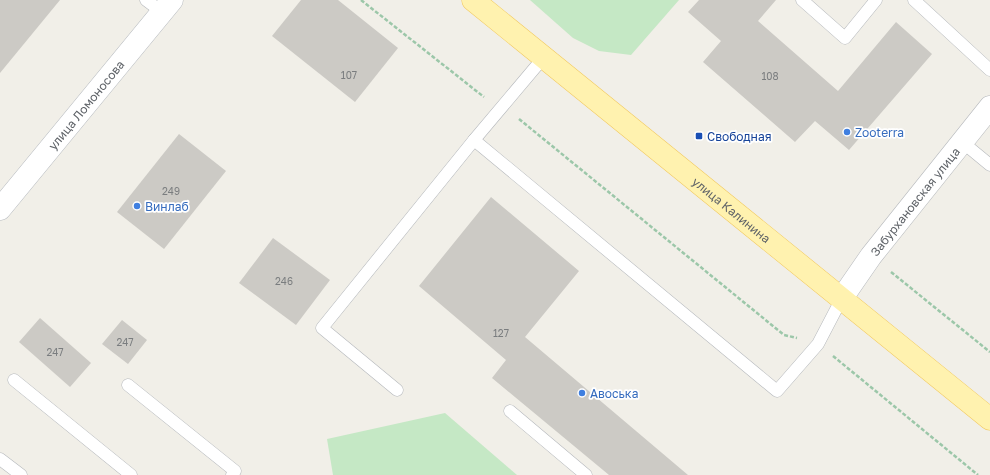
<svg xmlns="http://www.w3.org/2000/svg" width="990" height="475" font-family="'Golos Text',sans-serif">
<style>
.green{fill:#c5e8c5}
.building{fill:#cccac5}
.lines{fill:none;stroke-linecap:round;stroke-linejoin:round}
.lane-casing{stroke:#b5b8bc;stroke-width:13}
.street-casing{stroke:#b5b8bc;stroke-width:23}
.secondary-casing{stroke:#b6babf;stroke-width:23}
.primary-casing{stroke:#f2c960;stroke-width:23}
.path{stroke:#9cc7a9;stroke-width:2.5;stroke-dasharray:4 2;stroke-linecap:butt}
.lane{stroke:#fff;stroke-width:12}
.street{stroke:#fff;stroke-width:22}
.secondary{stroke:#fff;stroke-width:22}
.primary{stroke:#fff2af;stroke-width:22}
.shop-dot{fill:#3f7fe0;stroke:#fff;stroke-width:1.5}
.transit-dot{fill:#1a4fb4;stroke:#fff;stroke-width:1.5}
.labels{text-anchor:middle;dominant-baseline:central;stroke-width:3.5;stroke-linejoin:round;paint-order:stroke}
.number-label{font-size:10px;fill:#7a7d7f}
.street-label{font-size:12px;fill:#5f6368;stroke:#fff}
.shop-label{font-size:12px;fill:#366cbe;stroke:#fff;text-anchor:start}
.transit-label{font-size:12px;fill:#164399;stroke:#fff;text-anchor:start}
</style>
<rect width="100%" height="100%" fill="#f1efe8"/>
<!-- green -->
<g class="green">
<polygon points="530,0 679,0 631,55 599,51 573,38"/>
<polygon points="445,413 517,475 333,475 327,439"/>
</g>
<!-- building -->
<g class="building">
<polygon points="0,0 60,0 0,73"/>
<polygon points="301,0 338,0 398,48 355,102 272,36"/>
<polygon points="699,0 776,0 758,21 838,91 896,22 932,54 849,150 815,121 795,142 703,62 721,41 688,12"/>
<polygon points="179,134 226,171 164,249 117,212"/>
<polygon points="491,197 579,271 525,337 688,475 609,475 492,378 506,360 419,286"/>
<polygon points="273,238 330,280 296,325 239,283"/>
<polygon points="40,318 91,363 70,387 19,342"/>
<polygon points="122,320 147,340 128,364 102,344"/>
</g>
<g class="lines">
<!-- lane casing -->
<g class="lane-casing">
<g id="lane">
<polyline points="146,0 162,12"/>
<polyline points="802,0 845,38 876,0"/>
<polyline points="914,0 990,70"/>
<polyline points="544,57 474,140 777,391 818,344 842,298"/>
<polyline points="961,141 990,165"/>
<polyline points="14,380 131,475"/>
<polyline points="128,385 235,471 232,475"/>
<polyline points="397,390 322,328 474,140"/>
<polyline points="510,411 586,475"/>
<polyline points="0,459 21,475"/>
</g>
</g>
<!-- street casing -->
<g class="street-casing">
<g id="street">
<path id="s1" d="M842,298l29,-42 119,-149"/>
</g>
</g>
<!-- secondary casing -->
<g class="secondary-casing">
<g id="secondary">
<path id="s2" d="M0,209l172,-209"/>
</g>
</g>
<!-- primary casing -->
<g class="primary-casing">
<g id="primary">
<path id="s3" d="M473,0l517,419"/>
</g>
</g>
<!-- path -->
<g class="path">
<polyline points="361,0 484,97"/>
<polyline points="519,119 784,335 797,338"/>
<polyline points="891,272 990,352"/>
<polyline points="833,356 978,475"/>
</g>
<!-- lane -->
<use href="#lane" class="lane"/>
<!-- street -->
<use href="#street" class="street"/>
<!-- secondary -->
<use href="#secondary" class="secondary"/>
<!-- primary -->
<use href="#primary" class="primary"/>
</g>
<!-- markers -->
<g class="shop-dot">
<circle cx="847" cy="132" r="4"/>
<circle cx="137" cy="206" r="4"/>
<circle cx="582" cy="393" r="4"/>
</g>
<rect class="transit-dot" x="695" y="132" width="8" height="8" rx="2"/>
<g class="labels">
<!-- number labels -->
<g class="number-label">
<text x="349" y="75">107</text>
<text x="770" y="76">108</text>
<text x="171" y="191">249</text>
<text x="284" y="281">246</text>
<text x="501" y="333">127</text>
<text x="125" y="342">247</text>
<text x="55" y="352">247</text>
</g>
<!-- street labels -->
<g class="street-label">
<text stroke="none"><textPath href="#s2" startOffset="135">улица Ломоносова</textPath></text>
<text stroke="none"><textPath href="#s1" startOffset="121">Забурхановская улица</textPath></text>
<text stroke="none"><textPath href="#s3" startOffset="333">улица Калинина</textPath></text>
</g>
<!-- shop labels -->
<g class="shop-label">
<text x="855" y="132">Zooterra</text>
<text x="145" y="206">Винлаб</text>
<text x="590" y="393">Авоська</text>
</g>
<!-- transit labels -->
<g class="transit-label">
<text x="707" y="136">Свободная</text>
</g>
</g>
</svg>
